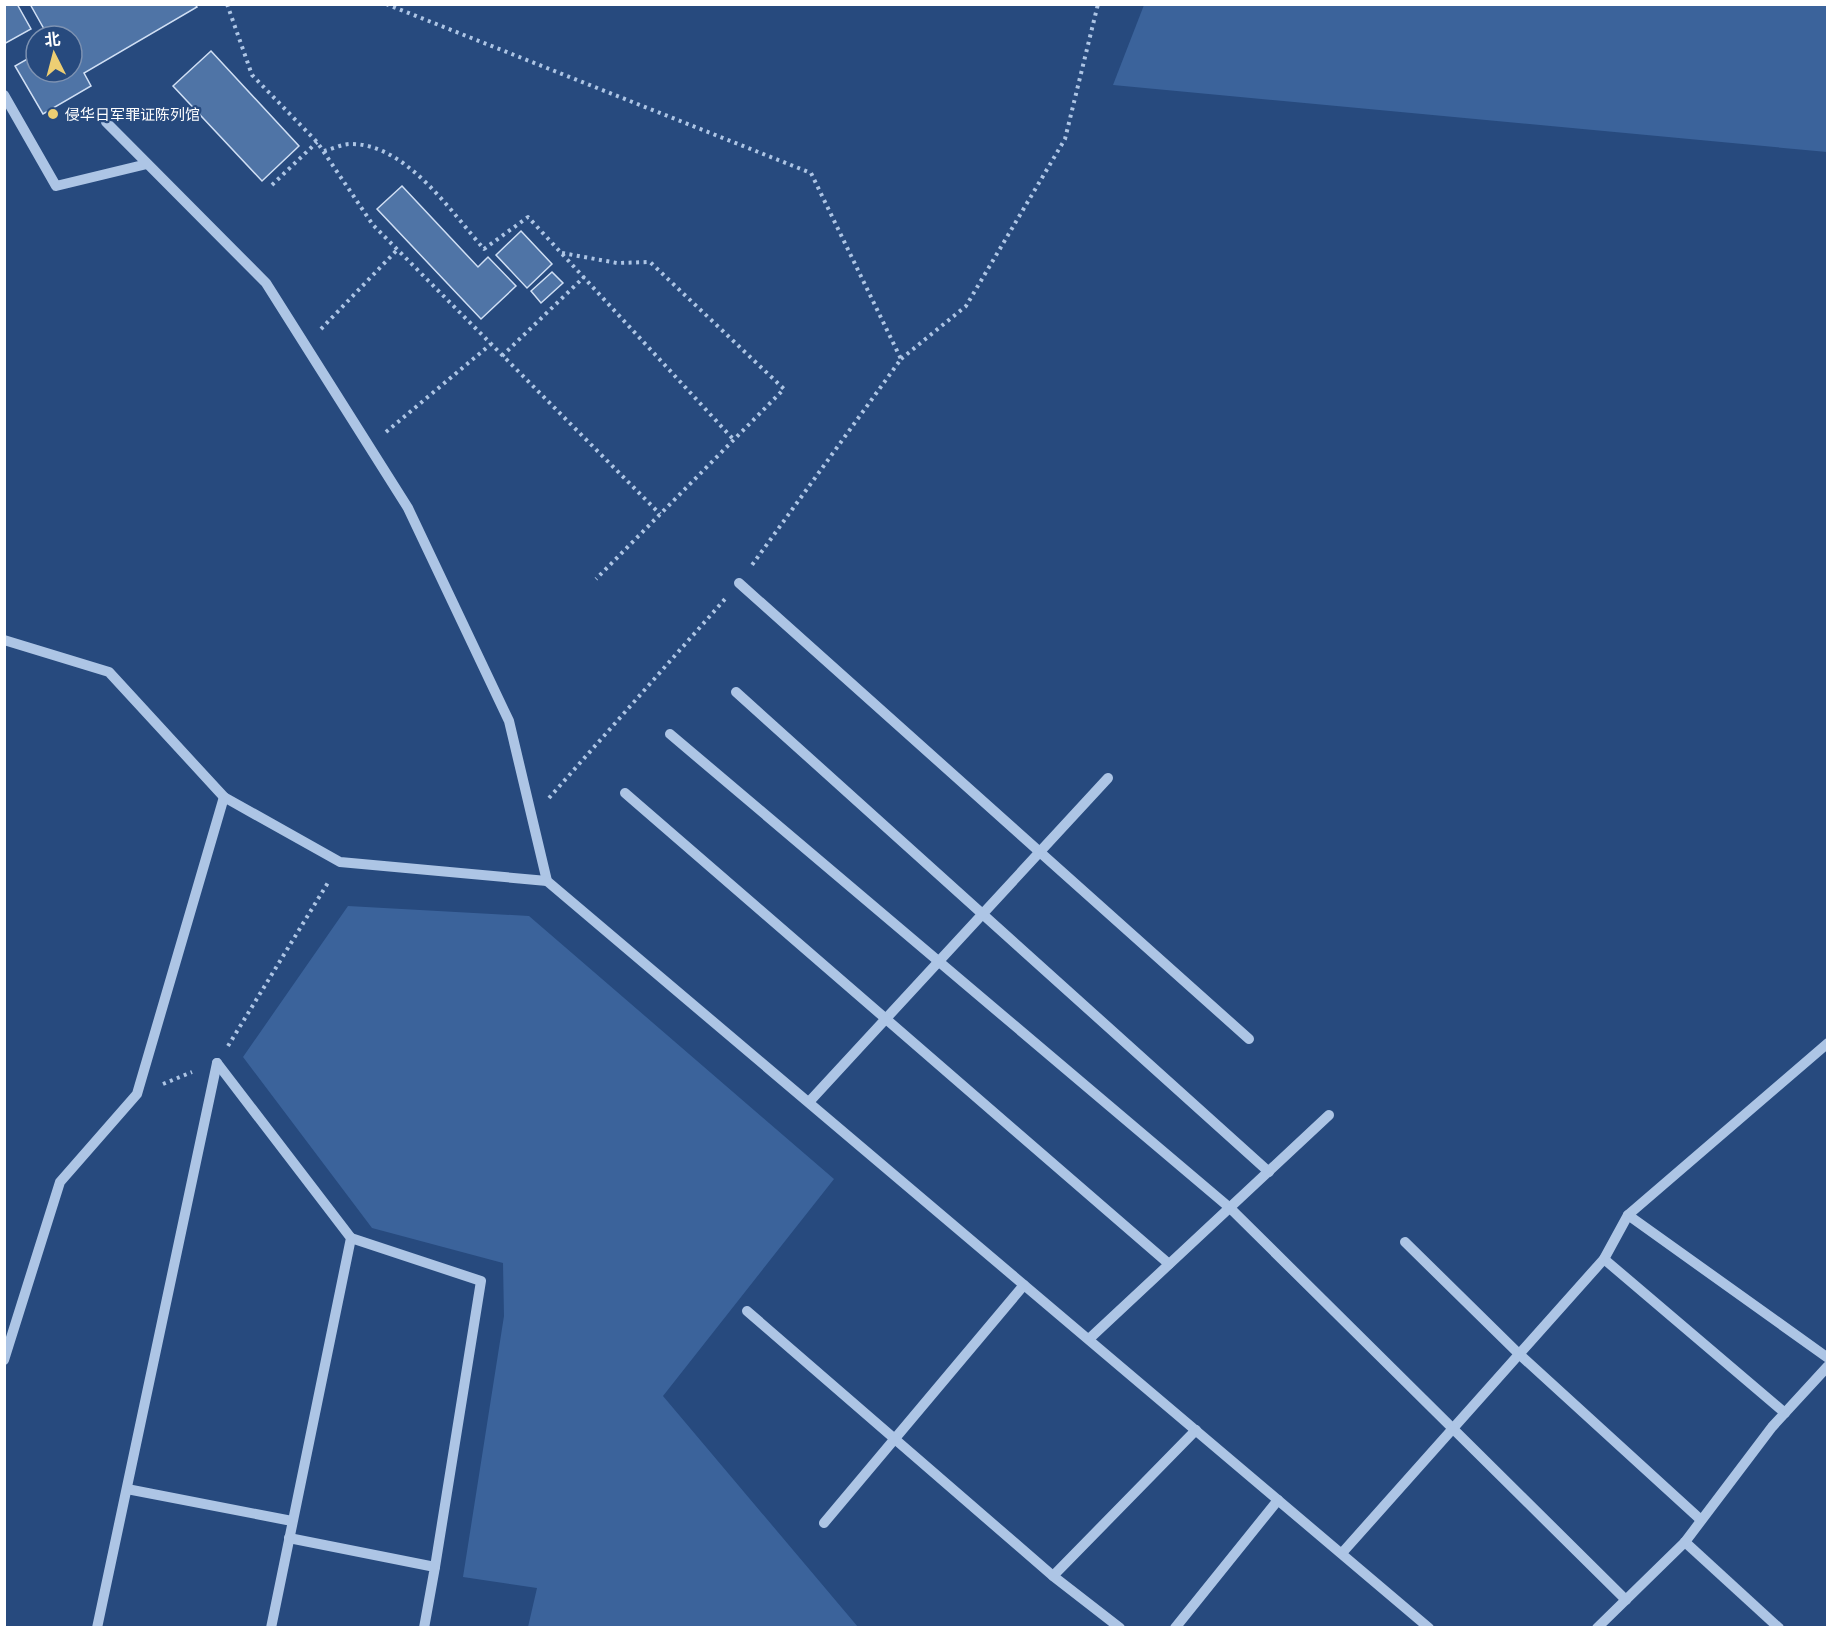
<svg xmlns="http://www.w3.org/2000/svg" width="1832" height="1632" font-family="'Open Sans','Noto Sans SC',sans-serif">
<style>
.green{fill:#3b639b}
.building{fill:#4f74a6;stroke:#d0dff4;stroke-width:1.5}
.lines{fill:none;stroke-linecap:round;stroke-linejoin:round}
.path{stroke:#adc5e5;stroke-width:4;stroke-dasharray:3 4.5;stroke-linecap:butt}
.minor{stroke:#adc5e5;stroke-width:10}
.poi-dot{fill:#edce73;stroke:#274a7e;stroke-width:2}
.labels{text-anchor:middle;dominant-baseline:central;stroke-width:4.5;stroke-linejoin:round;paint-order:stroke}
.poi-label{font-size:15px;fill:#fff;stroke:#274a7e;text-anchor:start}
</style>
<rect width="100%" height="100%" fill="#274a7e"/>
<!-- green -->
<g class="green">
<polygon points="1144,5 1827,5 1827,152 1113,85"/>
<polygon points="348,906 529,916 834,1179 663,1396 858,1627 528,1627 537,1588 463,1577 504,1316 503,1263 372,1228 243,1057"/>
</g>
<!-- building -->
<g class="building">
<polygon points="4,4 17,4 31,29 4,44"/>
<polygon points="30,4 195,4 197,7 84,73 91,86 43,114 15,66 36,54 36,72 72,72 72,36 48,36"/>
<polygon points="211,51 299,146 262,181 173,86"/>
<polygon points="402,186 478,267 488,257 516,286 481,319 377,209"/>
<polygon points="521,231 552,264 527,288 496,255"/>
<polygon points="552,272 563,283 541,303 531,291"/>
</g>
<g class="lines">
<!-- path -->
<g class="path">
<polyline points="227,4 252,75 317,142 373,225 660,514"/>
<polyline points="386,4 811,173 901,359 752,565"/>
<path d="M324,151c8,-2 18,-7 26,-7 56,-1 101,68 134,105l44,-32 206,223"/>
<polyline points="272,185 317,142"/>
<polyline points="562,253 617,263 650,262 784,389 596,579"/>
<polyline points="321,329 397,250"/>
<polyline points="502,356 584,277"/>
<polyline points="901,359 966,306 1065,139 1098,4"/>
<polyline points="386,432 491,344"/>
<polyline points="549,798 725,599"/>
<polyline points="228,1046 329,881"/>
<polyline points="163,1084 192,1072"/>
</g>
<!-- minor -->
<g class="minor">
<polyline points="4,95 56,186 147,164"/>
<polyline points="106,122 266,283 408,508 509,721 547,881 1429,1628"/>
<polyline points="739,583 1249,1039"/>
<polyline points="4,640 109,672 224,797"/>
<polyline points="736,692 1269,1172"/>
<polyline points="670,734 1230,1208 1626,1600"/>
<polyline points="625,793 1169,1264"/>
<polyline points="217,1063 351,1238 271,1628"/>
<polyline points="809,1102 1108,778"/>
<polyline points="1628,1215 1828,1358"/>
<polyline points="351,1238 481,1281 435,1567"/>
<polyline points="1405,1242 1519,1354 1701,1520"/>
<polyline points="1604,1259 1785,1413"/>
<polyline points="747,1311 1053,1576 1120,1628"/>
<polyline points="1089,1339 1329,1115"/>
<polyline points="4,1360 60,1182 137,1094 224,797 340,862 547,881"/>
<polyline points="127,1489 292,1521"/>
<polyline points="824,1523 1024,1285"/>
<polyline points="289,1538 435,1567 424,1628"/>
<polyline points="1685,1542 1779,1628"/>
<polyline points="1342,1553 1604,1259 1628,1215 1828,1043"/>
<polyline points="1053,1576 1196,1430"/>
<polyline points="97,1628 217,1063"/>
<polyline points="1175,1628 1278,1500"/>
<polyline points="1597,1628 1685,1542 1772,1427 1828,1366"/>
</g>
</g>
<!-- markers -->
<circle class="poi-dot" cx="53" cy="114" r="6"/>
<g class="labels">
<!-- poi labels -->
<g class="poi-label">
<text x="65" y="114">侵华日军罪证陈列馆</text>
</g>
</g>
<!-- border -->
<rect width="1832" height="1632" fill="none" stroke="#ffffff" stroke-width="12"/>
<!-- north arrow -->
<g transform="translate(54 54) rotate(354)"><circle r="28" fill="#274a7e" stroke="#7d92b2" stroke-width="1.5"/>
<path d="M0-4.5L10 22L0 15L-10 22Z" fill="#edce73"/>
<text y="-9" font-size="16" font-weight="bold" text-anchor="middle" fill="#ffffff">北</text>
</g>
</svg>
